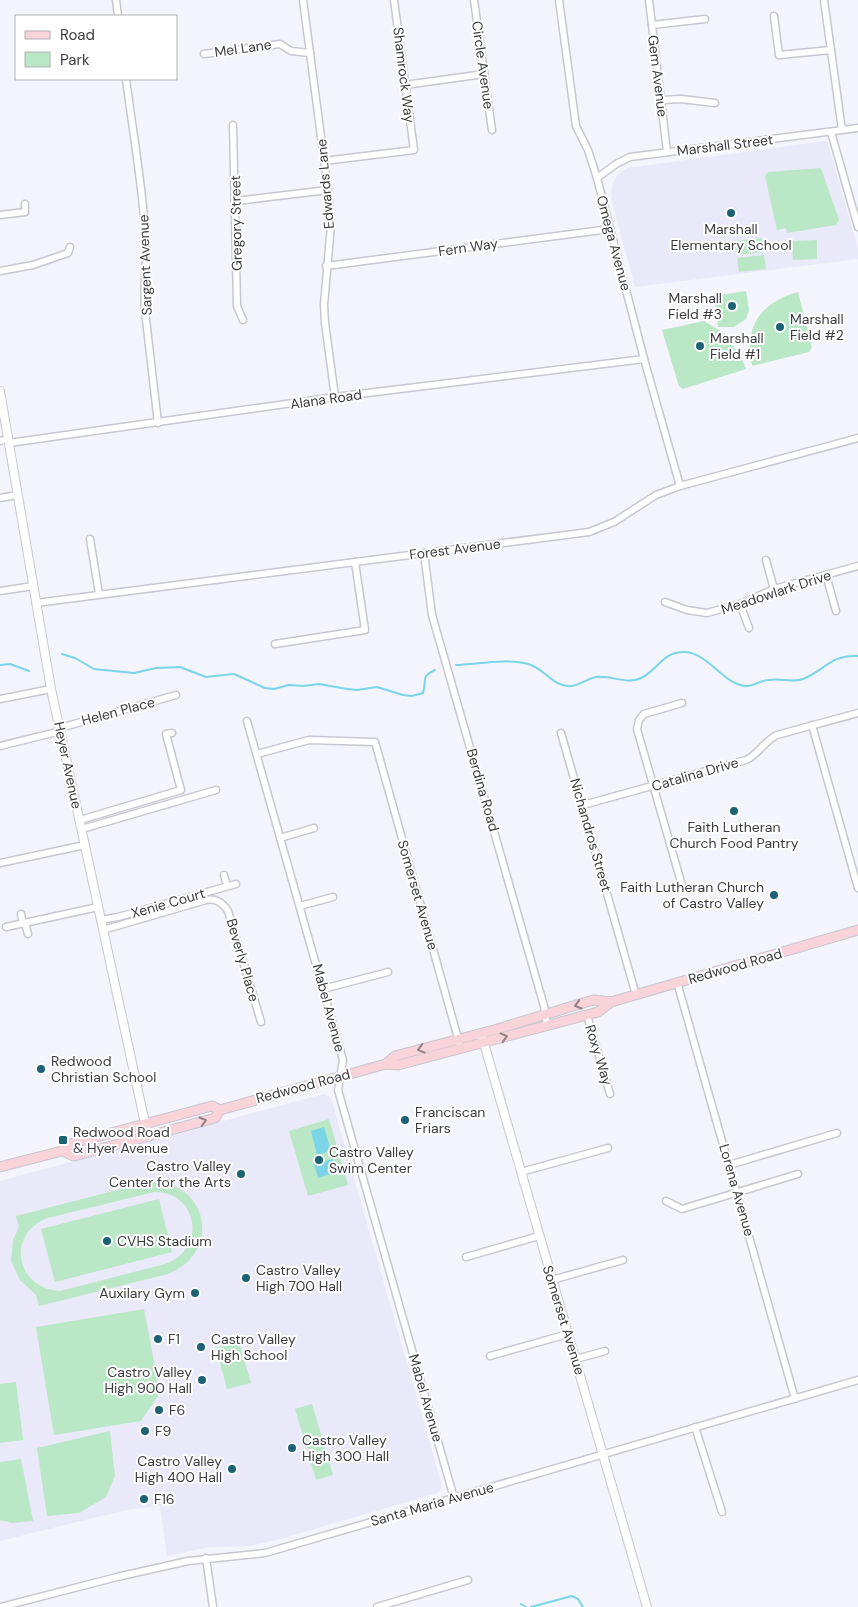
<svg xmlns="http://www.w3.org/2000/svg" width="858" height="1607" font-family="'DM Sans',sans-serif">
<style>
.built{fill:#e9e9f9}
.green{fill:#bae7c6;fill-rule:evenodd}
.water{fill:#79d5e7}
.lines{fill:none;stroke-linecap:round;stroke-linejoin:round}
.stream{stroke:#79d5e7;stroke-width:2}
.minor-casing{stroke:#c7c7cf;stroke-width:9}
.tertiary-casing{stroke:#c7c7cf;stroke-width:10}
.secondary-casing{stroke:#c7c7cf;stroke-width:11}
.minor{stroke:#fff;stroke-width:6}
.tertiary{stroke:#fff;stroke-width:8}
.secondary{stroke:#f8d3da;stroke-width:9}
.oneway{stroke:#918085}
.poi-dot{fill:#1d6174;stroke:#fff;stroke-width:2}
.labels{text-anchor:middle;dominant-baseline:central;stroke-width:4;stroke-linejoin:round;paint-order:stroke}
.street-label{font-size:14px;fill:#3c3c40;stroke:#fff}
.poi-label{font-size:14px;fill:#3c3c40;stroke:#fff;text-anchor:start}
</style>
<rect width="100%" height="100%" fill="#f4f4fd"/>
<!-- built -->
<g class="built">
<polygon points="827,141 858,248 858,259 635,287 612,202 611,191 613,182 618,174 627,168"/>
<polygon points="324,1094 331,1098 441,1482 442,1488 437,1493 277,1540 250,1546 210,1547 167,1556 160,1506 126,1510 0,1541 0,1181"/>
</g>
<!-- green -->
<g class="green">
<polygon points="821,168 839,220 836,225 787,233 786,228 777,230 765,176 768,172"/>
<polygon points="762,238 764,252 736,255 734,241"/>
<polygon points="817,240 817,259 793,260 792,241"/>
<polygon points="764,255 766,269 739,272 737,258"/>
<polygon points="746,291 749,310 746,319 734,327 718,327 715,303 720,295"/>
<path d="M798,292l14,55 -3,5 -57,14c-8,-40 8,-63 46,-74z"/>
<polygon points="704,321 725,334 741,357 746,369 683,389 679,386 662,330"/>
<polygon points="329,1119 348,1185 308,1196 289,1131"/>
<path d="M152,1181c57,2 70,72 16,93l-129,32 -3,-11 -16,-15 -9,-19 2,-21 6,-13 -3,-11zM154,1192c45,0 53,57 11,72l-105,27c-45,-2 -54,-58 -12,-73z"/>
<polygon points="159,1199 172,1252 55,1282 41,1229"/>
<polygon points="144,1309 160,1393 141,1421 54,1435 36,1327"/>
<polygon points="239,1342 251,1383 227,1389 216,1348"/>
<polygon points="16,1382 23,1440 0,1443 0,1384"/>
<polygon points="312,1404 333,1475 316,1480 295,1409"/>
<polygon points="110,1431 115,1476 106,1497 79,1513 47,1516 37,1448"/>
<polygon points="21,1459 33,1521 12,1523 0,1520 0,1462"/>
</g>
<!-- water -->
<g class="water">
<polygon points="324,1127 331,1151 317,1155 311,1131"/>
<polygon points="333,1159 337,1172 318,1178 314,1164"/>
</g>
<g class="lines">
<!-- stream -->
<g class="stream">
<path d="M62,654l13,4 19,11 40,4 22,-5 24,-1 26,10 28,-3 31,14 9,1 15,-4 15,1 15,-2 28,5 10,1 20,-3 26,8 9,1 11,-3c4,-13 -3,-16 12,-23"/>
<polyline points="0,665 10,664 29,671"/>
<path d="M456,665c22,-1 52,-7 72,-1 16,4 26,24 43,22 9,-1 16,-7 25,-9 15,-2 31,8 45,1 17,-8 22,-27 44,-26 24,1 40,35 63,34 7,-1 14,-6 21,-6 12,-2 23,3 34,-1 23,-9 26,-24 55,-23"/>
<polyline points="521,1604 526,1607"/>
<polyline points="531,1607 572,1596 578,1599 583,1607"/>
</g>
<!-- minor casing -->
<g class="minor-casing">
<g id="minor">
<polyline points="116,0 118,16"/>
<polyline points="303,0 328,190 331,225 324,305 325,323 335,397"/>
<polyline points="474,0 492,130"/>
<polyline points="559,0 576,126 588,150 597,178 644,359 680,486"/>
<polyline points="649,0 667,152"/>
<polyline points="824,0 842,130"/>
<polyline points="774,16 779,55 831,50"/>
<polyline points="652,25 705,19"/>
<polyline points="204,54 280,44 291,51 310,53"/>
<path d="M126,79c7,54 17,109 20,163 1,23 -3,46 -1,69l13,112"/>
<polyline points="405,85 484,74"/>
<polyline points="662,100 681,99 715,103"/>
<polyline points="233,125 237,306 243,320"/>
<polyline points="831,132 858,227"/>
<polyline points="324,161 414,150 394,0"/>
<polyline points="597,178 616,164 630,157 858,128"/>
<polyline points="236,201 328,190"/>
<polyline points="0,215 25,212 25,204"/>
<polyline points="326,266 610,229"/>
<polyline points="0,271 33,265 68,253 70,247"/>
<polyline points="0,441 8,439"/>
<polyline points="9,443 335,397 644,359"/>
<polyline points="0,498 17,495"/>
<polyline points="90,539 99,594"/>
<polyline points="424,553 432,615 544,1006 547,1025"/>
<polyline points="766,560 774,589"/>
<polyline points="826,575 836,611"/>
<polyline points="0,591 33,586"/>
<polyline points="665,602 687,610 707,613 740,604 774,589 858,566"/>
<polyline points="36,603 589,532 614,522 656,495 680,486 858,438"/>
<polyline points="740,604 749,628"/>
<polyline points="275,644 365,630 355,562"/>
<polyline points="0,699 51,689"/>
<polyline points="682,703 644,714 639,720 637,729 683,889"/>
<polyline points="247,721 343,1060 338,1090 454,1498"/>
<polyline points="812,725 858,888"/>
<polyline points="60,728 176,695"/>
<polyline points="561,733 636,995"/>
<polyline points="0,746 61,731"/>
<polyline points="257,754 309,740 375,742 459,1042"/>
<path d="M583,805l163,-45c13,-6 18,-19 31,-25l81,-22"/>
<polyline points="80,820 181,790 166,734 172,733"/>
<polyline points="82,829 216,790"/>
<polyline points="280,838 314,828"/>
<polyline points="0,863 85,845"/>
<polyline points="224,875 227,886"/>
<polyline points="300,906 333,897"/>
<polyline points="21,914 23,924"/>
<polyline points="101,920 118,917 236,884"/>
<polyline points="25,923 28,934"/>
<polyline points="6,927 98,907"/>
<path d="M103,930l103,-30c10,-2 17,3 22,11l33,111"/>
<polyline points="677,982 795,1399"/>
<polyline points="323,989 388,972"/>
<polyline points="587,1015 610,1094"/>
<polyline points="729,1165 837,1133"/>
<polyline points="521,1172 608,1148"/>
<polyline points="666,1201 682,1209 798,1174"/>
<polyline points="466,1257 539,1236"/>
<polyline points="552,1280 623,1260"/>
<polyline points="490,1356 568,1334"/>
<polyline points="576,1359 605,1351"/>
<polyline points="695,1427 722,1512"/>
<polyline points="206,1558 213,1607"/>
<polyline points="1,1607 117,1577 188,1561 265,1553 858,1380"/>
<polyline points="377,1607 468,1580"/>
</g>
</g>
<!-- tertiary casing -->
<g class="tertiary-casing">
<g id="tertiary">
<polyline points="0,391 51,689 148,1137"/>
<polyline points="481,1033 647,1607"/>
</g>
</g>
<!-- secondary casing -->
<g class="secondary-casing">
<g id="secondary">
<polyline points="386,1064 395,1056 494,1030 583,1003 594,1000 611,1002"/>
<polyline points="62,1151 74,1156 215,1118 220,1110"/>
<polyline points="0,1167 62,1151 70,1144 212,1106 220,1110 357,1072 386,1064 398,1065 587,1015 598,1012 611,1002 858,930"/>
</g>
</g>
<!-- minor -->
<use href="#minor" class="minor"/>
<!-- tertiary -->
<use href="#tertiary" class="tertiary"/>
<!-- secondary -->
<use href="#secondary" class="secondary"/>
</g>
<!-- one-way arrows -->
<defs><path id="oneway-chevron" d="M-2-3.5L2.5 0L-2 3.5" fill="none" stroke-width="1.6" stroke-linecap="round" stroke-linejoin="round" transform="scale(1.25)"/></defs>
<g class="oneway">
<use href="#oneway-chevron" transform="translate(578 1005) rotate(164)"/>
<use href="#oneway-chevron" transform="translate(504 1037) rotate(-15)"/>
<use href="#oneway-chevron" transform="translate(421 1049) rotate(165)"/>
<use href="#oneway-chevron" transform="translate(203 1121) rotate(-16)"/>
</g>
<!-- markers -->
<g class="poi-dot">
<circle cx="731" cy="213" r="5"/>
<circle cx="732" cy="306" r="5"/>
<circle cx="780" cy="327" r="5"/>
<circle cx="700" cy="346" r="5"/>
<circle cx="734" cy="811" r="5"/>
<circle cx="774" cy="895" r="5"/>
<circle cx="41" cy="1069" r="5"/>
<circle cx="405" cy="1120" r="5"/>
<rect x="58" y="1135" width="10" height="10" rx="2.5"/>
<circle cx="319" cy="1160" r="5"/>
<circle cx="241" cy="1174" r="5"/>
<circle cx="107" cy="1241" r="5"/>
<circle cx="246" cy="1278" r="5"/>
<circle cx="195" cy="1293" r="5"/>
<circle cx="158" cy="1339" r="5"/>
<circle cx="201" cy="1347" r="5"/>
<circle cx="202" cy="1380" r="5"/>
<circle cx="159" cy="1410" r="5"/>
<circle cx="145" cy="1431" r="5"/>
<circle cx="292" cy="1448" r="5"/>
<circle cx="232" cy="1469" r="5"/>
<circle cx="144" cy="1499" r="5"/>
</g>
<g class="labels">
<!-- street labels -->
<g class="street-label">
<text transform="translate(243 48) rotate(-8)">Mel Lane</text>
<text transform="translate(483 65) rotate(82)">Circle Avenue</text>
<text transform="translate(404 75) rotate(83)">Shamrock Way</text>
<text transform="translate(658 76) rotate(83)">Gem Avenue</text>
<text transform="translate(725 145) rotate(-7)">Marshall Street</text>
<text transform="translate(325 184) rotate(-95)">Edwards Lane</text>
<text transform="translate(236 223) rotate(-91)">Gregory Street</text>
<text transform="translate(614 243) rotate(75)">Omega Avenue</text>
<text transform="translate(468 247) rotate(-8)">Fern Way</text>
<text transform="translate(145 265) rotate(-92)">Sargent Avenue</text>
<text transform="translate(326 399) rotate(-8)">Alana Road</text>
<text transform="translate(455 549) rotate(-7)">Forest Avenue</text>
<text transform="translate(776 592) rotate(-18)">Meadowlark Drive</text>
<text transform="translate(118 711) rotate(-15)">Helen Place</text>
<text transform="translate(68 765) rotate(78)">Heyer Avenue</text>
<text transform="translate(695 774) rotate(-16)">Catalina Drive</text>
<text transform="translate(483 790) rotate(74)">Berdina Road</text>
<text transform="translate(591 835) rotate(74)">Nichandros Street</text>
<text transform="translate(418 895) rotate(74)">Somerset Avenue</text>
<text transform="translate(168 903) rotate(-16)">Xenie Court</text>
<text transform="translate(243 960) rotate(74)">Beverly Place</text>
<text transform="translate(735 966) rotate(-16)">Redwood Road</text>
<text transform="translate(329 1008) rotate(75)">Mabel Avenue</text>
<text transform="translate(599 1055) rotate(73)">Roxy Way</text>
<text transform="translate(303 1086) rotate(-15)">Redwood Road</text>
<text transform="translate(737 1190) rotate(74)">Lorena Avenue</text>
<text transform="translate(564 1320) rotate(73)">Somerset Avenue</text>
<text transform="translate(426 1398) rotate(74)">Mabel Avenue</text>
<text transform="translate(432 1504) rotate(-16)">Santa Maria Avenue</text>
</g>
<!-- poi labels -->
<g class="poi-label">
<text x="731" y="229" text-anchor="middle">Marshall<tspan x="731" dy="16">Elementary School</tspan></text>
<text x="722" y="298" text-anchor="end">Marshall<tspan x="722" dy="16">Field #3</tspan></text>
<text x="790" y="319">Marshall<tspan x="790" dy="16">Field #2</tspan></text>
<text x="710" y="338">Marshall<tspan x="710" dy="16">Field #1</tspan></text>
<text x="734" y="827" text-anchor="middle">Faith Lutheran<tspan x="734" dy="16">Church Food Pantry</tspan></text>
<text x="764" y="887" text-anchor="end">Faith Lutheran Church<tspan x="764" dy="16">of Castro Valley</tspan></text>
<text x="51" y="1061">Redwood<tspan x="51" dy="16">Christian School</tspan></text>
<text x="415" y="1112">Franciscan<tspan x="415" dy="16">Friars</tspan></text>
<text x="73" y="1132">Redwood Road<tspan x="73" dy="16">&amp; Hyer Avenue</tspan></text>
<text x="329" y="1152">Castro Valley<tspan x="329" dy="16">Swim Center</tspan></text>
<text x="231" y="1166" text-anchor="end">Castro Valley<tspan x="231" dy="16">Center for the Arts</tspan></text>
<text x="117" y="1241">CVHS Stadium</text>
<text x="256" y="1270">Castro Valley<tspan x="256" dy="16">High 700 Hall</tspan></text>
<text x="185" y="1293" text-anchor="end">Auxilary Gym</text>
<text x="168" y="1339">F1</text>
<text x="211" y="1339">Castro Valley<tspan x="211" dy="16">High School</tspan></text>
<text x="192" y="1372" text-anchor="end">Castro Valley<tspan x="192" dy="16">High 900 Hall</tspan></text>
<text x="169" y="1410">F6</text>
<text x="155" y="1431">F9</text>
<text x="302" y="1440">Castro Valley<tspan x="302" dy="16">High 300 Hall</tspan></text>
<text x="222" y="1461" text-anchor="end">Castro Valley<tspan x="222" dy="16">High 400 Hall</tspan></text>
<text x="154" y="1499">F16</text>
</g>
</g>
<!-- legend -->
<rect x="15" y="15" width="162" height="65" fill="#ffffff" stroke="#b1b1b3"/>
<rect x="25" y="31" width="25" height="8" fill="#f8d3da" stroke="#b1b1b3"/>
<text x="60" y="40" font-size="15" fill="#3c3c40">Road</text>
<rect x="25" y="52" width="25" height="15" fill="#bae7c6" stroke="#b1b1b3"/>
<text x="60" y="65" font-size="15" fill="#3c3c40">Park</text>
</svg>
